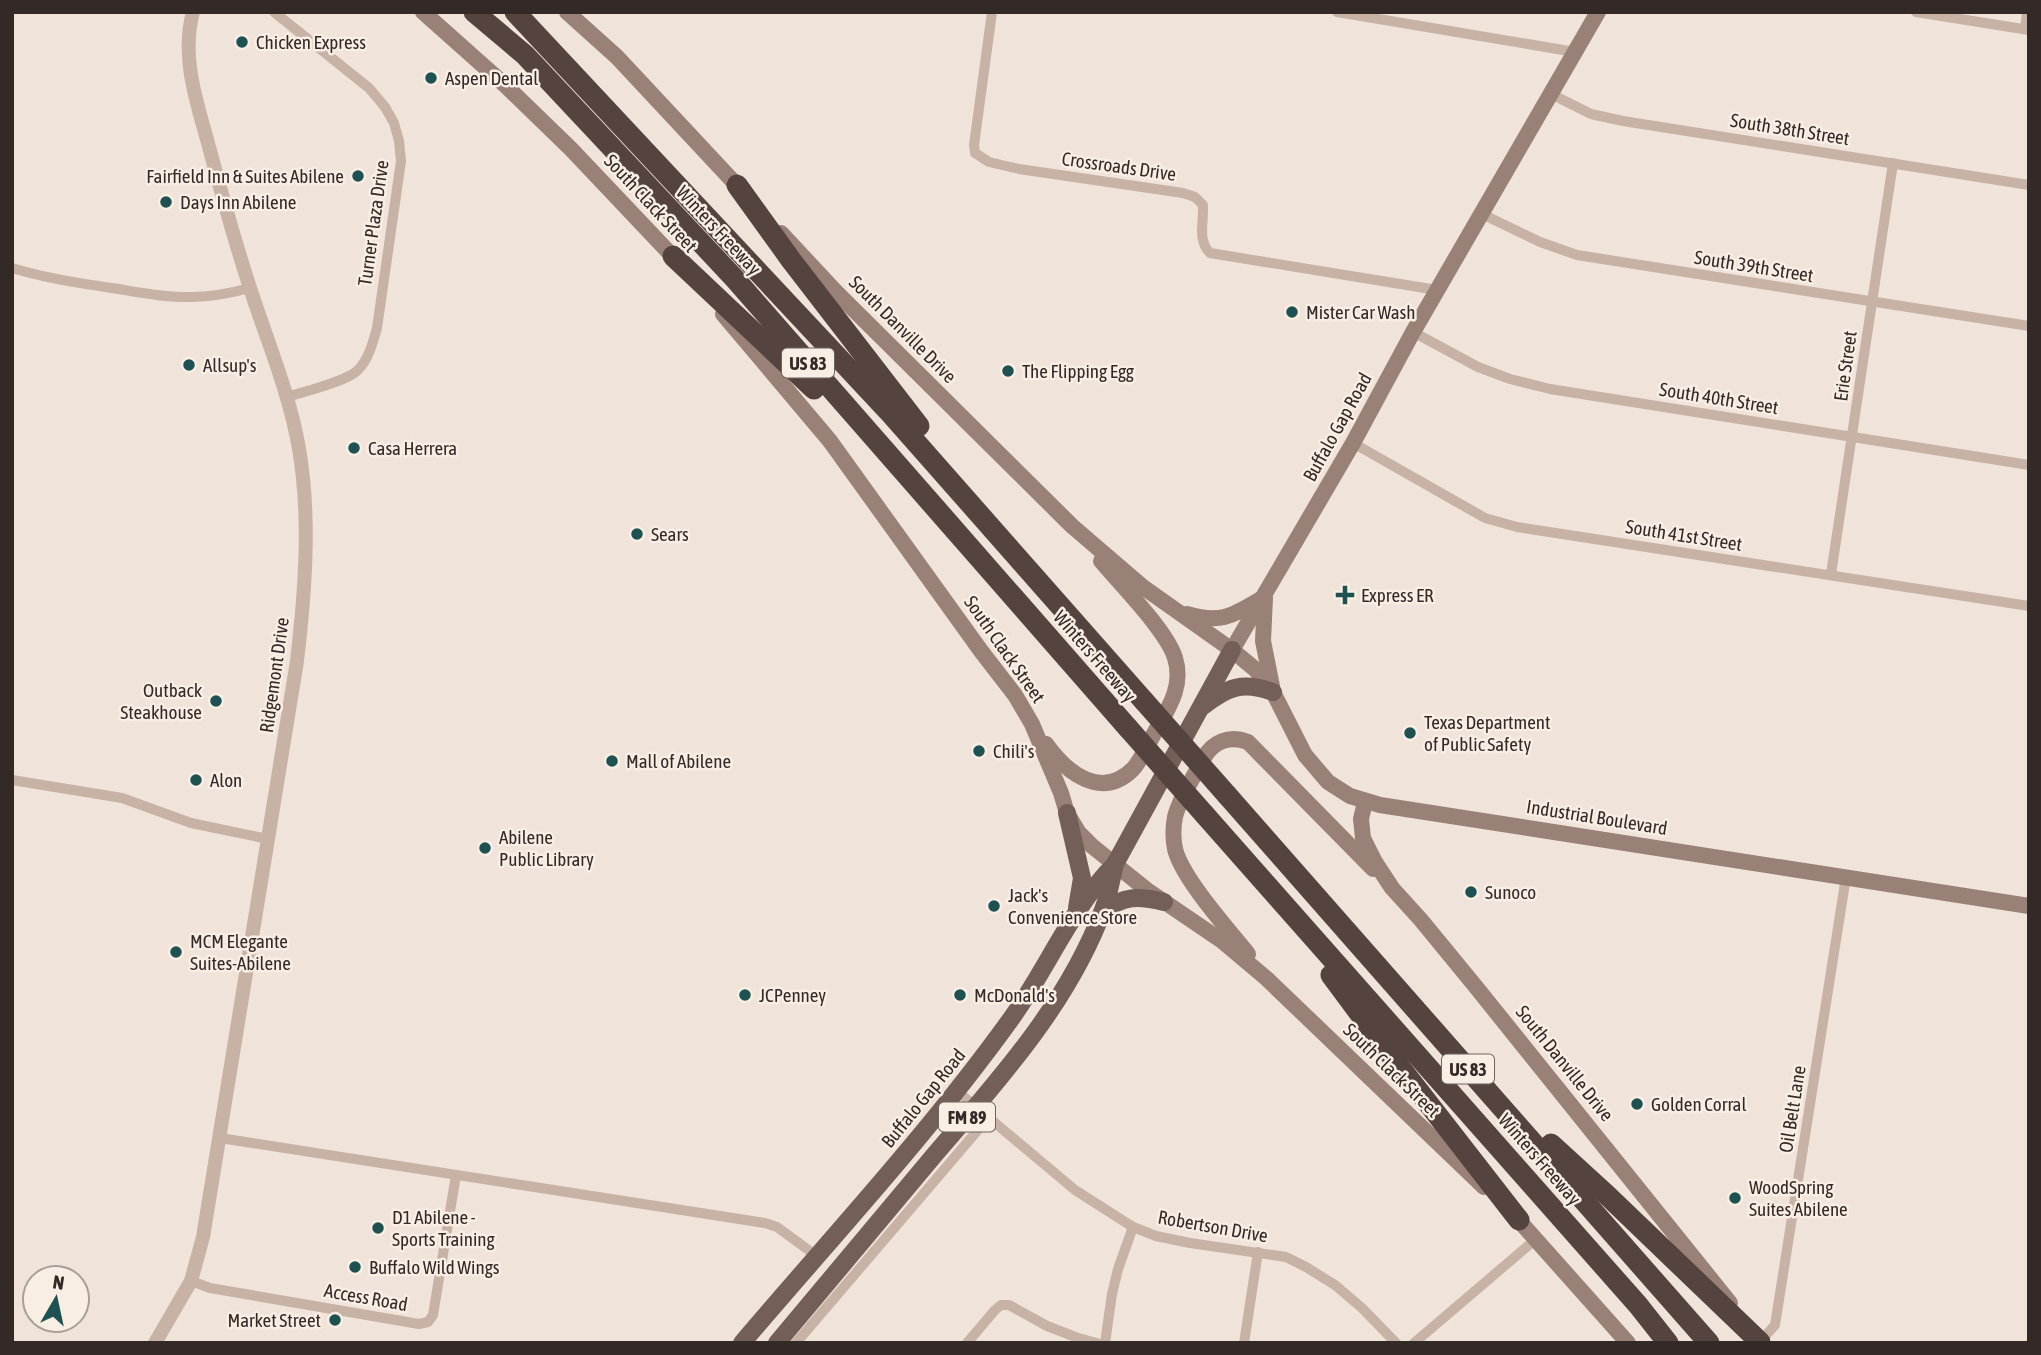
<svg xmlns="http://www.w3.org/2000/svg" width="2041" height="1355" font-family="'Asap Condensed',sans-serif">
<style>
.lines{fill:none;stroke-linecap:round;stroke-linejoin:round}
.minor{stroke:#c7b2a5;stroke-width:10}
.tertiary{stroke:#c7b2a5;stroke-width:14}
.secondary{stroke:#9a8177;stroke-width:16}
.primary{stroke:#745f58;stroke-width:18}
.motorway{stroke:#54433e;stroke-width:21}
.motorway-bridge{stroke:#54433e;stroke-width:21}
.poi-dot{fill:#1e5252;stroke:#f8eee4;stroke-width:2.5}
.labels{text-anchor:middle;dominant-baseline:central;stroke-width:5;stroke-linejoin:round;paint-order:stroke}
.shield{fill:#f8eee4;stroke:#6e645f;stroke-width:2}
.shield-label{font-size:18px;font-weight:bold;fill:#332926}
.poi-label{font-size:19px;fill:#332926;stroke:#f8eee4;text-anchor:start}
.street-label{font-size:19px;fill:#332926;stroke:#f8eee4}
</style>
<rect width="100%" height="100%" fill="#f0e3d9"/>
<g class="lines">
<!-- minor -->
<g class="minor">
<path d="M274,12l95,76 16,19 9,16 5,18 2,20 -24,167c-4,14 -8,30 -18,41 -10,12 -56,23 -72,28"/>
<path d="M992,12l-18,133 1,8 14,9 30,7 164,24 12,4 8,8c1,17 -6,35 7,48l227,37"/>
<polyline points="1337,12 1575,52"/>
<polyline points="1916,12 2029,30"/>
<polyline points="2025,29 2027,12"/>
<polyline points="1551,94 1591,114 1623,121 2029,185"/>
<polyline points="1482,214 1540,242 1577,255 2029,326"/>
<path d="M12,268c33,10 66,15 100,20 26,4 54,10 80,9 20,0 39,-4 58,-9"/>
<polyline points="1413,332 1478,367 1510,379 1550,389 2029,465"/>
<polyline points="1353,443 1485,518 1517,527 2029,606"/>
<polyline points="1831,574 1893,163"/>
<polyline points="12,780 122,798 191,823 268,839"/>
<polyline points="957,1091 1075,1190 1133,1227 1156,1236 1190,1243 1286,1257 1306,1267 1335,1285 1362,1308 1396,1343"/>
<polyline points="220,1138 765,1223 777,1227 818,1257"/>
<polyline points="191,1281 210,1288 419,1324 428,1322 433,1315 456,1175"/>
<polyline points="1760,1342 1775,1325 1846,877"/>
<polyline points="796,1343 989,1117"/>
<polyline points="967,1343 995,1310 1001,1305 1009,1305 1047,1326 1078,1338 1097,1343"/>
<polyline points="1105,1343 1112,1294 1118,1269 1133,1227"/>
<polyline points="1244,1343 1258,1252"/>
<polyline points="1414,1343 1536,1239"/>
</g>
<!-- tertiary -->
<path class="tertiary" d="M155,1343l36,-62 12,-44 94,-576c8,-69 14,-143 2,-212 -9,-54 -31,-106 -48,-158 -16,-49 -30,-99 -43,-148 -12,-43 -27,-87 -15,-131"/>
<!-- secondary -->
<g class="secondary">
<polyline points="423,12 505,85 571,149 679,263"/>
<polyline points="567,12 617,57 744,193"/>
<polyline points="781,233 836,292 1072,526 1143,587 1232,650 1256,670 1273,692 1305,755 1328,782 1350,796 1380,805 2029,906"/>
<polyline points="723,314 830,441 981,651 1015,695 1032,724 1061,793 1067,813 1079,833 1092,846 1147,890 1222,941 1266,978 1484,1187"/>
<polyline points="1265,598 1263,641 1272,686"/>
<path d="M1187,614c34,10 45,2 74,-15"/>
<polyline points="1232,650 1353,443 1413,332 1598,12"/>
<path d="M1046,744c20,28 55,57 87,25 9,-10 15,-25 22,-37 13,-23 29,-46 20,-74 -8,-27 -55,-74 -74,-97"/>
<polyline points="1365,802 1361,819 1363,838 1375,862 1392,888 1421,920 1476,987 1730,1303"/>
<path d="M1248,954c-20,-25 -66,-76 -73,-105 -2,-10 -2,-22 0,-32 4,-18 20,-42 28,-58 10,-18 26,-24 45,-17l125,127"/>
<polyline points="1513,1214 1628,1343"/>
</g>
<!-- primary -->
<g class="primary">
<path d="M1203,706c25,-19 39,-25 70,-14"/>
<polyline points="1067,813 1082,878 1077,908"/>
<path d="M1103,912c20,-17 36,-16 61,-10"/>
<path d="M742,1343c90,-106 185,-208 266,-320 38,-51 62,-114 107,-159l117,-214"/>
<path d="M777,1343c51,-61 103,-123 154,-184 65,-76 136,-153 172,-249 6,-15 8,-30 12,-46"/>
</g>
<!-- motorway -->
<g class="motorway">
<polyline points="474,12 525,55 735,279 1128,728"/>
<polyline points="515,12 891,414 1144,701"/>
<polyline points="737,185 791,260 919,426"/>
<polyline points="673,256 814,389"/>
<polyline points="1227,795 1709,1343"/>
<polyline points="1205,815 1638,1305 1668,1343"/>
<polyline points="1331,975 1386,1049 1519,1220"/>
<polyline points="1551,1144 1609,1197 1760,1342"/>
</g>
<!-- motorway-bridge -->
<g class="motorway-bridge">
<polyline points="1144,701 1227,795"/>
<polyline points="1128,728 1205,815"/>
</g>
</g>
<!-- markers -->
<g class="poi-dot">
<circle cx="242" cy="42" r="7"/>
<circle cx="431" cy="78" r="7"/>
<circle cx="358" cy="176" r="7"/>
<circle cx="166" cy="202" r="7"/>
<circle cx="1292" cy="312" r="7"/>
<circle cx="189" cy="365" r="7"/>
<circle cx="1008" cy="371" r="7"/>
<circle cx="354" cy="448" r="7"/>
<circle cx="637" cy="534" r="7"/>
<path d="M1341.5 584.5h7v7h7v7h-7v7h-7v-7h-7v-7h7z"/>
<circle cx="216" cy="701" r="7"/>
<circle cx="1410" cy="733" r="7"/>
<circle cx="979" cy="751" r="7"/>
<circle cx="612" cy="761" r="7"/>
<circle cx="196" cy="780" r="7"/>
<circle cx="485" cy="848" r="7"/>
<circle cx="1471" cy="892" r="7"/>
<circle cx="994" cy="906" r="7"/>
<circle cx="176" cy="952" r="7"/>
<circle cx="745" cy="995" r="7"/>
<circle cx="960" cy="995" r="7"/>
<circle cx="1637" cy="1104" r="7"/>
<circle cx="1735" cy="1198" r="7"/>
<circle cx="378" cy="1228" r="7"/>
<circle cx="355" cy="1267" r="7"/>
<circle cx="335" cy="1320" r="7"/>
</g>
<g class="labels">
<!-- shield labels -->
<g class="shield">
<rect x="782" y="348.5" width="52" height="29" rx="5"/>
<rect x="1442" y="1054.5" width="52" height="29" rx="5"/>
<rect x="939" y="1102.5" width="56" height="29" rx="5"/>
</g>
<g class="shield-label">
<text x="808" y="363">US 83</text>
<text x="1468" y="1069">US 83</text>
<text x="967" y="1117">FM 89</text>
</g>
<!-- poi labels -->
<g class="poi-label">
<text x="256" y="42">Chicken Express</text>
<text x="445" y="78">Aspen Dental</text>
<text x="344" y="176" text-anchor="end">Fairfield Inn &amp; Suites Abilene</text>
<text x="180" y="202">Days Inn Abilene</text>
<text x="1306" y="312">Mister Car Wash</text>
<text x="203" y="365">Allsup's</text>
<text x="1022" y="371">The Flipping Egg</text>
<text x="368" y="448">Casa Herrera</text>
<text x="651" y="534">Sears</text>
<text x="1361" y="595">Express ER</text>
<text x="202" y="690" text-anchor="end">Outback<tspan x="202" dy="22">Steakhouse</tspan></text>
<text x="1424" y="722">Texas Department<tspan x="1424" dy="22">of Public Safety</tspan></text>
<text x="993" y="751">Chili's</text>
<text x="626" y="761">Mall of Abilene</text>
<text x="210" y="780">Alon</text>
<text x="499" y="837">Abilene<tspan x="499" dy="22">Public Library</tspan></text>
<text x="1485" y="892">Sunoco</text>
<text x="1008" y="895">Jack's<tspan x="1008" dy="22">Convenience Store</tspan></text>
<text x="190" y="941">MCM Elegante<tspan x="190" dy="22">Suites-Abilene</tspan></text>
<text x="759" y="995">JCPenney</text>
<text x="974" y="995">McDonald's</text>
<text x="1651" y="1104">Golden Corral</text>
<text x="1749" y="1187">WoodSpring<tspan x="1749" dy="22">Suites Abilene</tspan></text>
<text x="392" y="1217">D1 Abilene -<tspan x="392" dy="22">Sports Training</tspan></text>
<text x="369" y="1267">Buffalo Wild Wings</text>
<text x="321" y="1320" text-anchor="end">Market Street</text>
</g>
<!-- street labels -->
<g class="street-label">
<text transform="translate(1790 129) rotate(9)">South 38th Street</text>
<text transform="translate(1119 166) rotate(8)">Crossroads Drive</text>
<text transform="translate(651 203) rotate(47)">South Clack Street</text>
<text transform="translate(373 223) rotate(-82)">Turner Plaza Drive</text>
<text transform="translate(719 230) rotate(47)">Winters Freeway</text>
<text transform="translate(1754 266) rotate(9)">South 39th Street</text>
<text transform="translate(903 329) rotate(45)">South Danville Drive</text>
<text transform="translate(1845 366) rotate(-82)">Erie Street</text>
<text transform="translate(1719 398) rotate(9)">South 40th Street</text>
<text transform="translate(1337 427) rotate(-61)">Buffalo Gap Road</text>
<text transform="translate(1684 535) rotate(9)">South 41st Street</text>
<text transform="translate(1005 649) rotate(55)">South Clack Street</text>
<text transform="translate(1095 656) rotate(49)">Winters Freeway</text>
<text transform="translate(274 675) rotate(-82)">Ridgemont Drive</text>
<text transform="translate(1597 817) rotate(9)">Industrial Boulevard</text>
<text transform="translate(1565 1063) rotate(51)">South Danville Drive</text>
<text transform="translate(1392 1070) rotate(44)">South Clack Street</text>
<text transform="translate(923 1098) rotate(-51)">Buffalo Gap Road</text>
<text transform="translate(1792 1109) rotate(-81)">Oil Belt Lane</text>
<text transform="translate(1540 1159) rotate(49)">Winters Freeway</text>
<text transform="translate(1213 1226) rotate(10)">Robertson Drive</text>
<text transform="translate(366 1297) rotate(10)">Access Road</text>
</g>
</g>
<!-- border -->
<rect width="2041" height="1355" fill="none" stroke="#332926" stroke-width="28"/>
<!-- north arrow -->
<g transform="translate(56 1299) rotate(9)"><circle r="33" fill="#f8eee4" stroke="#a99f98" stroke-width="2"/>
<path d="M0-5L12 26L0 18L-12 26Z" fill="#1e5252"/>
<text y="-10" font-size="19" font-weight="bold" text-anchor="middle" fill="#332926">N</text>
</g>
</svg>
